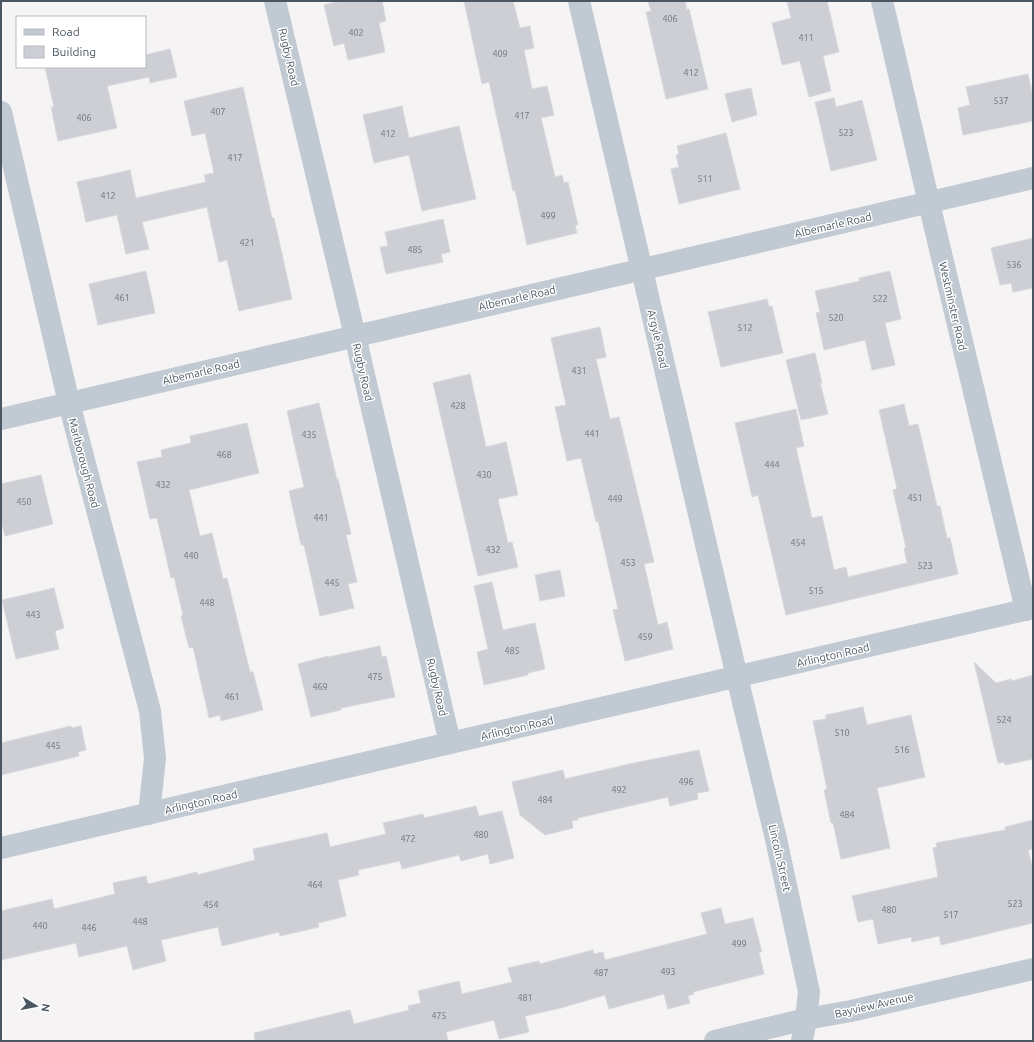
<svg xmlns="http://www.w3.org/2000/svg" width="1034" height="1042" font-family="Ubuntu,sans-serif">
<style>
.building{fill:#cdcfd5;stroke:#d7d9de}
.lines{fill:none;stroke-linecap:round;stroke-linejoin:round}
.minor{stroke:#c1cad2;stroke-width:22}
.labels{text-anchor:middle;dominant-baseline:central;stroke-width:3;stroke-linejoin:round;paint-order:stroke}
.number-label{font-size:9px;fill:#6b747e}
.street-label{font-size:11px;fill:#4a5661;stroke:#fff}
</style>
<rect width="100%" height="100%" fill="#f5f3f3"/>
<!-- building -->
<g class="building">
<polygon points="340,1 382,1 386,21 379,23 385,52 348,60 344,43 334,46 324,5"/>
<polygon points="464,1 513,1 520,28 530,26 534,48 524,50 532,89 547,86 554,115 541,118 555,177 562,175 564,183 568,182 578,225 575,225 577,233 527,245 515,190 513,191 489,82 482,84"/>
<polygon points="648,1 685,1 687,10 689,9 708,89 666,99 646,12 651,11"/>
<polygon points="787,1 827,1 839,52 823,56 831,91 809,97 800,61 782,65 772,23 791,18"/>
<polygon points="170,49 177,77 150,83 149,77 107,86 117,128 58,141 51,107 54,107 45,67 145,67 145,55"/>
<polygon points="1028,74 1033,97 1033,121 963,135 958,108 970,105 966,87"/>
<polygon points="243,87 272,218 274,218 292,299 239,311 227,260 219,262 207,207 142,222 149,249 126,254 117,215 86,222 77,182 130,170 136,198 206,182 204,175 214,173 205,133 192,136 184,101"/>
<polygon points="751,88 757,115 732,122 725,94"/>
<polygon points="834,98 836,107 862,100 877,160 831,171 815,102"/>
<polygon points="402,106 409,138 459,126 476,199 422,211 409,155 374,163 363,115"/>
<polygon points="726,133 740,189 679,204 671,169 679,167 676,155 679,154 677,146"/>
<polygon points="443,219 450,252 441,254 443,262 386,274 380,247 388,246 385,232"/>
<polygon points="1033,238 1033,288 1013,292 1011,283 1000,285 991,248"/>
<polygon points="146,271 155,313 98,325 89,284"/>
<polygon points="890,271 901,319 885,323 895,365 872,370 865,340 824,350 816,313 820,312 815,291 860,281 859,278"/>
<polygon points="767,299 769,307 772,306 783,353 721,367 708,312"/>
<polygon points="600,327 606,357 596,359 610,419 619,417 654,562 644,564 658,625 667,622 673,649 625,661 613,610 618,609 598,521 596,522 581,458 567,461 555,407 566,405 551,338"/>
<polygon points="815,353 822,383 820,383 828,414 801,420 786,360"/>
<polygon points="470,374 486,447 506,442 518,495 498,499 508,543 512,542 518,567 478,576 433,383"/>
<polygon points="319,403 337,480 338,479 351,534 346,535 357,582 348,584 354,608 320,616 304,545 301,545 289,491 304,487 287,411"/>
<polygon points="904,404 909,426 918,424 937,506 940,506 947,538 950,538 958,574 786,615 758,495 752,497 735,423 796,409 804,446 796,448 812,518 822,516 834,570 846,567 848,577 907,563 904,548 906,548 893,490 897,489 879,410"/>
<polygon points="247,423 259,473 189,490 200,536 212,533 223,579 227,578 250,672 253,672 263,710 221,721 220,715 209,718 193,647 189,648 181,616 183,615 174,577 171,578 157,518 150,519 137,462 162,457 161,450 191,443 190,436"/>
<polygon points="41,475 53,524 5,536 1,520 1,484"/>
<polygon points="560,570 565,596 540,601 535,575"/>
<polygon points="492,582 503,630 535,623 545,669 528,673 528,675 484,685 477,652 488,649 474,586"/>
<polygon points="54,588 64,628 55,631 59,649 16,659 2,600"/>
<polygon points="380,646 382,657 386,656 395,697 341,708 341,710 311,717 298,664 328,656 328,657"/>
<polygon points="974,662 996,683 1011,679 1012,681 1033,675 1033,759 1005,765 1004,762 998,763"/>
<polygon points="863,707 867,725 911,715 925,777 877,788 890,848 841,859 833,823 831,823 824,790 827,789 813,721 826,719 826,715"/>
<polygon points="71,726 72,728 81,726 86,750 78,752 79,756 1,775 1,743"/>
<polygon points="699,750 709,791 697,793 698,799 670,806 668,797 578,818 578,820 572,821 573,828 545,835 520,815 512,782 563,770 565,779 634,763"/>
<polygon points="476,806 479,816 502,811 514,858 490,864 488,854 461,861 459,855 402,869 400,861 358,870 359,875 338,880 346,916 318,923 319,927 280,936 279,932 222,946 218,927 161,940 166,961 133,970 127,946 79,957 76,943 1,960 1,911 52,899 54,909 115,894 113,883 146,876 148,884 197,872 197,875 255,860 253,849 327,833 330,847 386,834 383,823 423,814 424,818"/>
<polygon points="1033,820 1033,849 1028,850 1033,870 1033,923 941,945 939,936 912,942 911,937 878,944 873,919 858,922 852,896 938,877 933,848 937,847 936,843 1005,830 1005,827"/>
<polygon points="721,908 725,924 753,918 762,952 759,952 764,974 693,992 694,994 688,996 690,1003 668,1009 664,994 609,1009 605,995 561,1008 525,1016 529,1032 499,1039 494,1020 446,1032 448,1041 255,1041 254,1033 350,1010 354,1024 409,1010 408,1006 421,1003 418,991 459,981 462,994 512,982 508,968 539,961 540,964 593,950 594,954 603,952 605,960 707,934 701,913"/>
</g>
<g class="lines">
<!-- minor -->
<g class="minor">
<polyline points="275,1 355,336 450,743"/>
<polyline points="579,1 737,677 776,839 809,992 806,1019 802,1041"/>
<polyline points="882,1 929,203 1026,610"/>
<polyline points="1,112 69,403 150,711 155,758 149,814"/>
<polyline points="1,419 1033,178"/>
<polyline points="1,848 450,743 1033,608"/>
<polyline points="715,1041 806,1019 851,1011 1033,969"/>
</g>
</g>
<g class="labels">
<!-- number labels -->
<g class="number-label">
<text x="670" y="19">406</text>
<text x="356" y="33">402</text>
<text x="806" y="38">411</text>
<text x="500" y="54">409</text>
<text x="691" y="73">412</text>
<text x="1001" y="101">537</text>
<text x="218" y="112">407</text>
<text x="522" y="116">417</text>
<text x="84" y="118">406</text>
<text x="846" y="133">523</text>
<text x="388" y="134">412</text>
<text x="235" y="158">417</text>
<text x="705" y="179">511</text>
<text x="108" y="196">412</text>
<text x="548" y="216">499</text>
<text x="247" y="243">421</text>
<text x="415" y="250">485</text>
<text x="1014" y="265">536</text>
<text x="122" y="298">461</text>
<text x="880" y="299">522</text>
<text x="836" y="318">520</text>
<text x="745" y="328">512</text>
<text x="579" y="371">431</text>
<text x="458" y="406">428</text>
<text x="592" y="434">441</text>
<text x="309" y="435">435</text>
<text x="224" y="455">468</text>
<text x="772" y="465">444</text>
<text x="484" y="475">430</text>
<text x="163" y="485">432</text>
<text x="915" y="498">451</text>
<text x="615" y="499">449</text>
<text x="24" y="502">450</text>
<text x="321" y="518">441</text>
<text x="798" y="543">454</text>
<text x="493" y="550">432</text>
<text x="191" y="556">440</text>
<text x="628" y="563">453</text>
<text x="925" y="566">523</text>
<text x="332" y="583">445</text>
<text x="816" y="591">515</text>
<text x="207" y="603">448</text>
<text x="33" y="615">443</text>
<text x="645" y="637">459</text>
<text x="512" y="651">485</text>
<text x="375" y="677">475</text>
<text x="320" y="687">469</text>
<text x="232" y="697">461</text>
<text x="1004" y="720">524</text>
<text x="842" y="733">510</text>
<text x="53" y="746">445</text>
<text x="902" y="750">516</text>
<text x="686" y="782">496</text>
<text x="619" y="790">492</text>
<text x="545" y="800">484</text>
<text x="847" y="815">484</text>
<text x="481" y="835">480</text>
<text x="408" y="839">472</text>
<text x="315" y="885">464</text>
<text x="1015" y="904">523</text>
<text x="211" y="905">454</text>
<text x="889" y="910">480</text>
<text x="951" y="915">517</text>
<text x="140" y="922">448</text>
<text x="40" y="926">440</text>
<text x="89" y="928">446</text>
<text x="739" y="944">499</text>
<text x="668" y="972">493</text>
<text x="601" y="973">487</text>
<text x="525" y="998">481</text>
<text x="439" y="1016">475</text>
</g>
<!-- street labels -->
<g class="street-label">
<text transform="translate(289 57) rotate(77)">Rugby Road</text>
<text transform="translate(833 225) rotate(-13)">Albemarle Road</text>
<text transform="translate(517 298) rotate(-13)">Albemarle Road</text>
<text transform="translate(953 306) rotate(77)">Westminster Road</text>
<text transform="translate(658 339) rotate(77)">Argyle Road</text>
<text transform="translate(201 372) rotate(-13)">Albemarle Road</text>
<text transform="translate(363 372) rotate(77)">Rugby Road</text>
<text transform="translate(84 463) rotate(75)">Marlborough Road</text>
<text transform="translate(833 655) rotate(-13)">Arlington Road</text>
<text transform="translate(437 687) rotate(77)">Rugby Road</text>
<text transform="translate(517 728) rotate(-13)">Arlington Road</text>
<text transform="translate(201 802) rotate(-13)">Arlington Road</text>
<text transform="translate(780 858) rotate(77)">Lincoln Street</text>
<text transform="translate(874 1005) rotate(-13)">Bayview Avenue</text>
</g>
</g>
<!-- border -->
<rect width="1034" height="1042" fill="none" stroke="#4a5661" stroke-width="4"/>
<!-- legend -->
<rect x="16" y="16" width="130" height="52" fill="#ffffff" stroke="#b7bbc0"/>
<rect x="24" y="29" width="20" height="6" fill="#c1cad2" stroke="#b7bbc0"/>
<text x="52" y="36" font-size="12" fill="#4a5661">Road</text>
<rect x="24" y="46" width="20" height="12" fill="#cdcfd5" stroke="#b7bbc0"/>
<text x="52" y="56" font-size="12" fill="#4a5661">Building</text>
<!-- north arrow -->
<g transform="translate(36 1006) rotate(100)" stroke="#ffffff" stroke-width="3" paint-order="stroke">
<path d="M0-3L7 15L0 10L-7 15Z" fill="#4a5661"/>
<text y="-6" font-size="11" font-weight="bold" text-anchor="middle" fill="#4a5661">N</text>
</g>
</svg>
